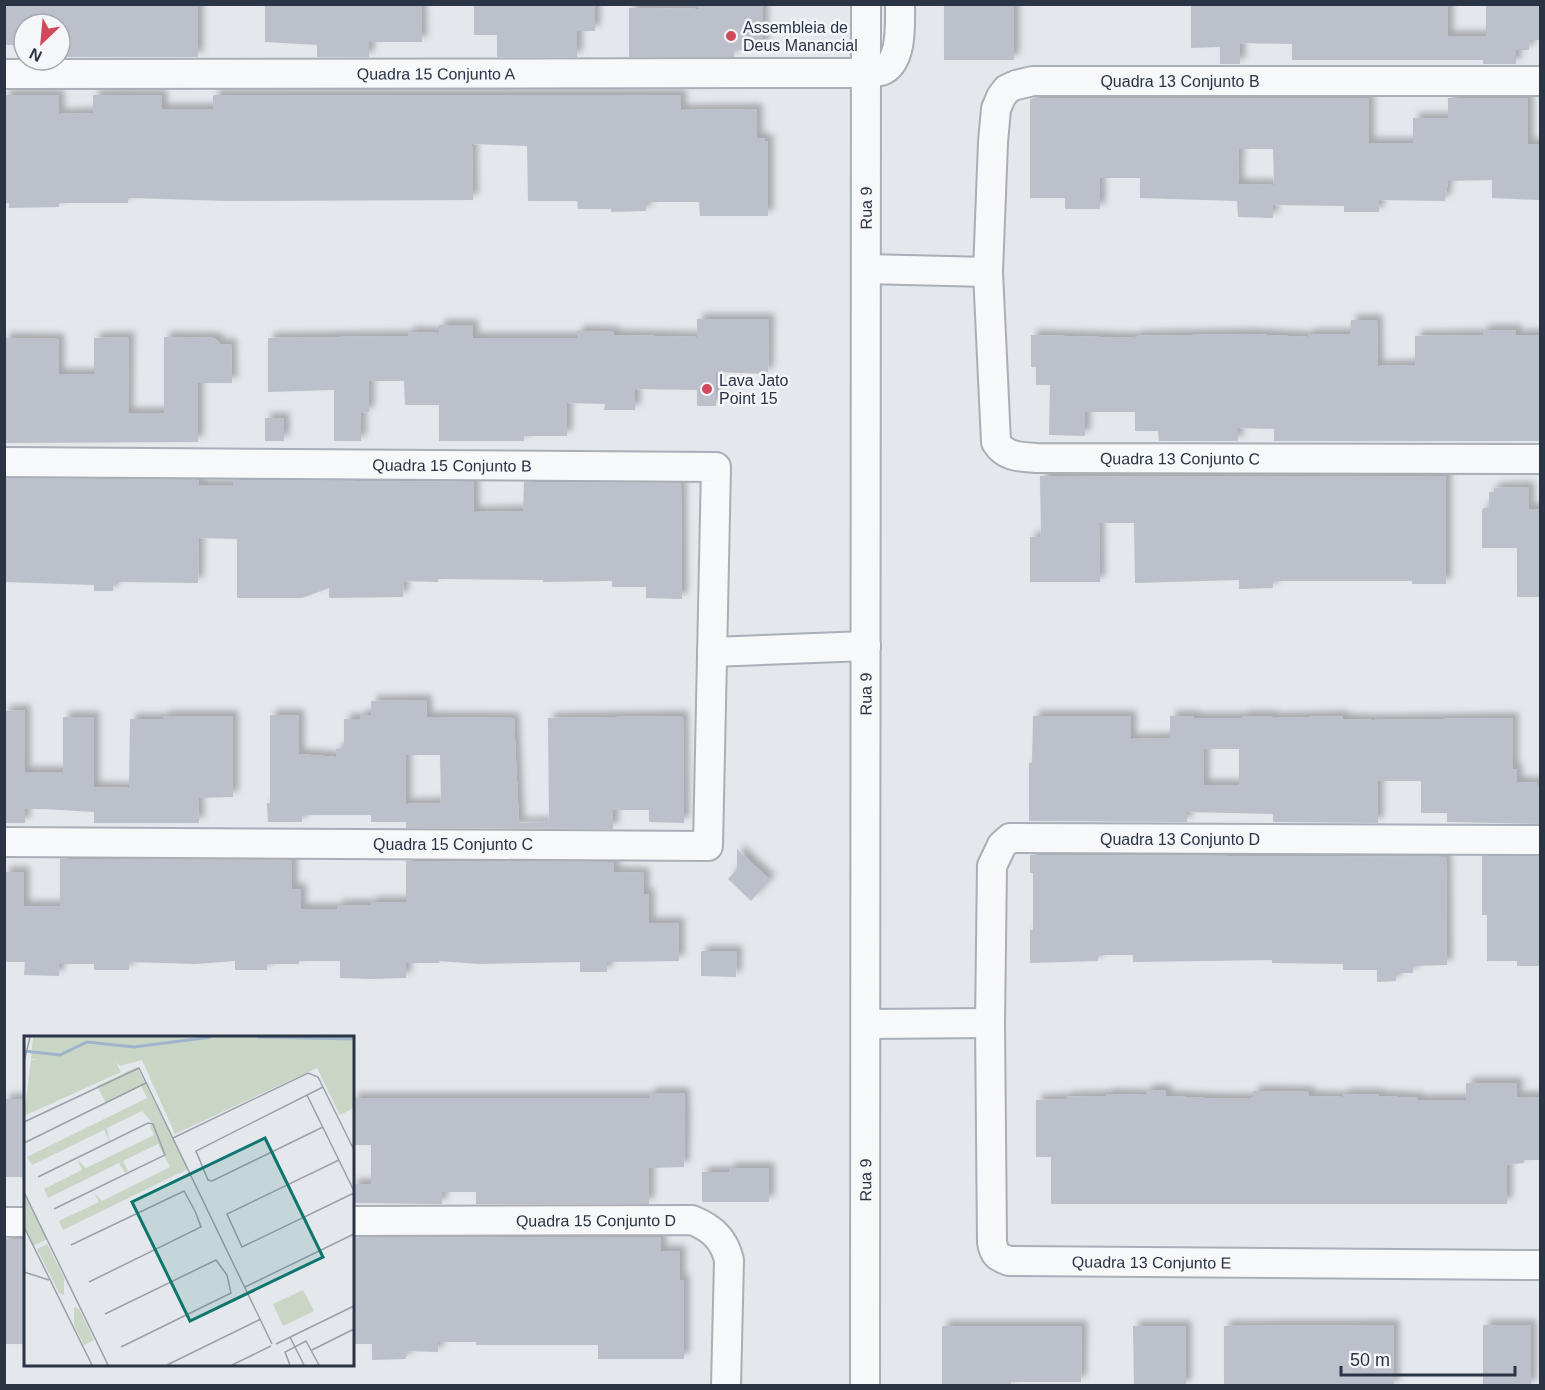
<svg xmlns="http://www.w3.org/2000/svg" width="1545" height="1390" font-family="Arial,sans-serif">
<style>
.building{fill:#bbc0ca;fill-rule:evenodd;filter:url(#shadow)}
.lines{fill:none;stroke-linecap:round;stroke-linejoin:round}
.minor-casing{stroke:#a9aeb7;stroke-width:32}
.minor{stroke:#f7f8fa;stroke-width:28}
.poi-dot{fill:#d1495b;stroke:#f4f6f9;stroke-width:2}
.labels{text-anchor:middle;dominant-baseline:central;stroke-width:5;stroke-linejoin:round;paint-order:stroke}
.poi-label{font-size:16px;fill:#2b3445;stroke:#f4f6f9;text-anchor:start}
.street-label{font-size:16px;fill:#2b3445;stroke:#f4f6f9}
.inset-river{fill:none;stroke:#9fb4cc;stroke-width:3}
.inset-road{fill:none;stroke:#9a9fa9;stroke-width:1.5}
.view{fill:#0f766e;fill-opacity:0.15;stroke:#0f766e;stroke-width:3}
.inset-edge{fill:none;stroke:#2b3445;stroke-width:3}
</style>
<defs>
<filter id="shadow"><feDropShadow dx="5.5" dy="-5.5" stdDeviation="3" flood-color="#0004"/></filter>
</defs>
<rect width="100%" height="100%" fill="#e4e7ec"/>
<!-- building -->
<g class="building">
<polygon points="4,4 198,4 198,57 60,57 60,24 24,24 24,45 6,45"/>
<polygon points="265,4 421,4 422,42 369,42 369,57 317,57 317,45 265,42"/>
<polygon points="474,4 595,4 595,31 577,31 577,57 497,57 497,35 474,35"/>
<polygon points="698,4 763,4 763,50 734,50 734,57 629,57 629,8 698,9"/>
<rect x="944" y="4" width="70" height="56"/>
<polygon points="1191,4 1448,4 1448,36 1486,36 1486,4 1540,4 1540,40 1530,40 1529,50 1516,50 1516,64 1483,64 1483,60 1292,60 1292,44 1240,43 1240,64 1220,64 1220,47 1191,48"/>
<polygon points="4,95 59,95 59,114 93,113 93,95 162,95 162,109 213,109 213,95 681,95 681,110 757,109 757,138 764,138 765,141 768,141 768,216 700,216 699,202 646,202 646,211 611,212 611,209 578,209 577,201 528,201 527,146 472,144 473,200 228,201 130,198 128,200 128,203 59,203 59,207 9,208 9,203 4,203"/>
<path d="M1035,98h334v45h44v-25h35v-20h80v46l12,1v55l-48,-2v-18l-44,1 -3,20 -66,-1v12h-35v-6l-71,-1v13l-35,-1 -1,-16 -97,-3v-20h-40v31h-35v-11h-35v-99zM1239,149h34l1,36 -36,-1z"/>
<polygon points="697,319 769,319 768,374 716,372 716,406 697,406 697,390 635,389 635,410 604,410 605,404 567,403 567,436 524,436 524,441 439,441 439,405 405,405 404,381 369,381 369,412 361,413 361,441 334,441 334,390 268,392 268,338 408,336 408,332 439,333 439,325 473,325 473,338 577,338 577,331 614,332 614,335 697,337"/>
<polygon points="1351,320 1377,320 1378,366 1415,365 1415,336 1483,335 1483,330 1516,330 1516,335 1540,335 1540,441 1274,441 1274,429 1238,428 1238,441 1159,441 1158,431 1135,431 1135,412 1085,412 1085,436 1049,435 1050,385 1036,385 1036,367 1031,367 1031,335 1135,338 1135,336 1248,334 1308,337 1308,334 1350,334"/>
<polygon points="129,337 128,413 164,413 164,337 215,338 220,344 231,344 232,383 198,383 198,442 4,443 4,338 59,339 59,374 94,374 94,338"/>
<rect x="265" y="418" width="19" height="23"/>
<polygon points="1040,476 1446,476 1446,584 1412,584 1412,581 1273,581 1273,588 1239,589 1239,580 1135,583 1134,523 1099,523 1100,582 1030,582 1030,537 1041,537"/>
<polygon points="4,478 199,480 199,485 233,485 233,480 474,482 474,512 523,511 524,482 681,483 682,599 646,598 646,587 612,587 612,581 543,582 543,580 438,579 438,582 404,581 403,597 329,598 329,588 302,598 237,598 237,539 199,538 198,583 118,582 118,584 113,584 113,591 94,591 94,585 4,582"/>
<polygon points="1529,487 1529,509 1540,509 1540,597 1517,597 1517,548 1482,548 1482,511 1483,508 1489,508 1489,492 1494,492 1494,488"/>
<path d="M426,700l1,17 87,1 5,105 30,-1 -1,-104 135,-2 1,107 -35,-1v-12h-36v19l-207,-1v-6h-35v-7h-69v7h-34l-1,-19h3v-88h29v39l37,3v-8h8v-30h16v-4h11v-14zM406,755h34l1,48 -35,1z"/>
<polygon points="25,710 25,772 63,772 63,717 94,717 94,787 129,788 130,719 163,719 163,716 233,716 233,797 198,798 199,823 94,823 94,812 44,809 25,809 25,823 4,823 4,711"/>
<path d="M1033,716h98v23l39,-1v-22h24v2h48v-2h31v2l70,-2v3l30,1 140,-2v51h4v13l21,1v2h2v39l-93,-2v-9h-26v-32h-43v42l-105,-1v-8l-86,-2v10l-158,-1v-58l3,-1zM1204,749h35v36h-35z"/>
<polygon points="737,849 770,880 751,901 728,879 737,869"/>
<polygon points="1030,855 1446,857 1447,965 1413,966 1413,973 1396,973 1396,981 1377,982 1377,970 1343,970 1343,964 1272,963 1272,960 1133,962 1133,955 1099,955 1098,961 1030,963 1030,930 1033,930 1033,873 1030,873"/>
<polygon points="1482,856 1540,856 1540,966 1517,966 1517,961 1487,961 1487,915 1482,915"/>
<polygon points="60,859 292,860 292,889 301,889 301,909 337,909 337,905 371,905 371,902 406,902 406,861 614,862 614,872 644,873 644,894 649,894 649,923 679,923 679,961 607,962 607,972 580,972 580,962 479,964 439,961 440,963 406,963 406,978 371,979 340,978 340,961 299,961 299,964 267,964 267,970 235,970 235,961 195,964 129,962 129,970 94,970 94,964 59,964 59,976 24,975 25,962 4,962 4,872 24,872 24,906 60,906"/>
<polygon points="701,951 737,951 736,977 701,976"/>
<polygon points="1466,1083 1517,1083 1517,1097 1540,1097 1540,1160 1524,1160 1524,1163 1507,1165 1507,1204 1051,1204 1051,1157 1036,1157 1036,1100 1066,1099 1066,1097 1106,1096 1106,1094 1146,1095 1146,1090 1166,1090 1166,1096 1205,1098 1250,1099 1253,1097 1253,1091 1309,1092 1309,1096 1343,1097 1343,1094 1379,1094 1379,1096 1418,1098 1418,1100 1466,1100"/>
<polygon points="649,1093 684,1093 685,1118 684,1167 649,1168 649,1204 476,1204 476,1192 442,1192 442,1204 352,1203 352,1184 371,1184 371,1145 352,1145 352,1098 649,1098"/>
<rect x="4" y="1099" width="20" height="78"/>
<polygon points="729,1168 769,1168 769,1202 702,1202 702,1172 729,1172"/>
<polygon points="649,1237 661,1238 661,1251 680,1251 680,1280 684,1280 684,1359 598,1359 598,1345 476,1345 476,1342 438,1342 438,1352 407,1351 406,1359 372,1360 372,1344 352,1344 352,1238"/>
<rect x="4" y="1239" width="22" height="105"/>
<polygon points="1394,1325 1394,1386 1224,1386 1224,1326"/>
<rect x="1483" y="1325" width="48" height="61"/>
<polygon points="942,1326 1082,1326 1081,1382 1011,1382 1011,1386 942,1386"/>
<polygon points="1133,1326 1186,1326 1186,1386 1134,1386"/>
</g>
<g class="lines">
<!-- minor casing -->
<g class="minor-casing">
<g id="minor">
<path id="s1" d="M4,74l862,-1c5,-1 11,-1 15,-2 22,-8 19,-48 19,-67"/>
<path id="s2" d="M1540,81h-507l-17,4 -9,4 -6,8 -5,12 -3,33 -5,130 8,170c9,15 24,15 40,16l504,1"/>
<polyline points="866,269 988,272"/>
<path id="s3" d="M4,462l712,5 -8,379 -704,-4"/>
<polyline points="712,652 866,646"/>
<path id="s4" d="M1540,840l-530,-2 -8,7 -10,21 -2,157 2,219c2,13 6,15 17,19l531,4"/>
<polyline points="866,1024 990,1023"/>
<path id="s5" d="M352,1221l340,-1c20,8 32,19 37,40l-3,126"/>
<polyline points="4,1222 26,1222"/>
<path id="s6" d="M865,1386l1,-1382"/>
</g>
</g>
<!-- minor -->
<use href="#minor" class="minor"/>
</g>
<!-- markers -->
<g class="poi-dot">
<circle cx="731" cy="36" r="6"/>
<circle cx="707" cy="389" r="6"/>
</g>
<g class="labels">
<!-- poi labels -->
<g class="poi-label">
<text x="743" y="27">Assembleia de<tspan x="743" dy="18">Deus Manancial</tspan></text>
<text x="719" y="380">Lava Jato<tspan x="719" dy="18">Point 15</tspan></text>
</g>
<!-- street labels -->
<g class="street-label">
<text stroke="none"><textPath href="#s1" startOffset="432">Quadra 15 Conjunto A</textPath></text>
<text x="1180" y="81">Quadra 13 Conjunto B</text>
<text stroke="none"><textPath href="#s6" startOffset="1178">Rua 9</textPath></text>
<text stroke="none"><textPath href="#s2" startOffset="1080">Quadra 13 Conjunto C</textPath></text>
<text stroke="none"><textPath href="#s3" startOffset="448">Quadra 15 Conjunto B</textPath></text>
<text stroke="none"><textPath href="#s6" startOffset="692">Rua 9</textPath></text>
<text x="1180" y="839">Quadra 13 Conjunto D</text>
<text x="453" y="844">Quadra 15 Conjunto C</text>
<text stroke="none"><textPath href="#s6" startOffset="206">Rua 9</textPath></text>
<text stroke="none"><textPath href="#s5" startOffset="244">Quadra 15 Conjunto D</textPath></text>
<text stroke="none"><textPath href="#s4" startOffset="1110">Quadra 13 Conjunto E</textPath></text>
</g>
</g>
<!-- overview -->
<g transform="translate(24 1036)">
<rect width="330" height="330" fill="#e4e7ec"/>
<path d="M9,1h321v71l-14,7 -23,-47 -142,66 -33,-74 -22,6 -4,-4 5,10 -97,44 7,-56h8l-8,-1zM113,31l51,102 -125,61 -4,-9 40,-19 -5,-10 8,9 68,-34 -12,-23 -35,17 5,10 -3,2 -6,-10 -71,35 -4,-9 38,-19 -5,-11 9,9 68,-33 -4,-9 3,-2 -11,-13 -35,17 3,14 -6,-12 -72,35 -5,-8 120,-59 -6,-12 -35,17 -9,-17zM0,156l23,47 -14,7 -9,-19zM23,208l17,34v17l-5,-2 -22,-44zM279,254l11,21 -31,15 -10,-22zM50,271l5,2 15,31 -10,5 -10,-19z" fill="#c9d6c5"/>
<path class="inset-river" d="M233,1l97,2M0,15l36,4 27,-13 47,5 77,-10"/>
<path class="inset-road" d="M0,26l6,-25M283,59l47,96M0,86l115,-54 133,276M299,91l-111,54 -4,-1 -12,-29 127,-64M149,102l135,-65 10,4 36,73M0,107l122,-60M315,124l-112,54 15,33 112,-54M14,141l110,-54 5,1 12,31 -111,54M0,156l84,173M0,191l68,138M47,209l113,-54 11,20 6,16 -112,55M0,236l25,8M221,251l109,-53M81,278l111,-54 11,15 4,18 -110,54M266,301l14,28M252,308l78,-38M288,314l42,-21M143,329l94,-46M208,329l39,-19M266,329l-5,-13 21,-11 13,24"/>
<path class="view" d="M241,102l58,119 -133,64 -58,-119z"/>
<rect width="330" height="330" class="inset-edge"/>
</g>
<!-- border -->
<rect width="1545" height="1390" fill="none" stroke="#2b3445" stroke-width="12"/>
<!-- north arrow -->
<g transform="translate(42 42) rotate(206)"><circle r="28" fill="#f4f6f9" stroke="#a4a8b1" stroke-width="1.5"/>
<path d="M0-4.5L10 22L0 15L-10 22Z" fill="#d1495b"/>
<text y="-9" font-size="16" font-weight="bold" text-anchor="middle" fill="#2b3445">N</text>
</g>
<!-- scale -->
<path d="M1341 1366v9h174v-9" fill="none" stroke="#2b3445" stroke-width="3"/>
<text x="1350" y="1366" font-size="18" fill="#2b3445" stroke="#f4f6f9" stroke-width="4.5" paint-order="stroke">50 m</text>
</svg>
